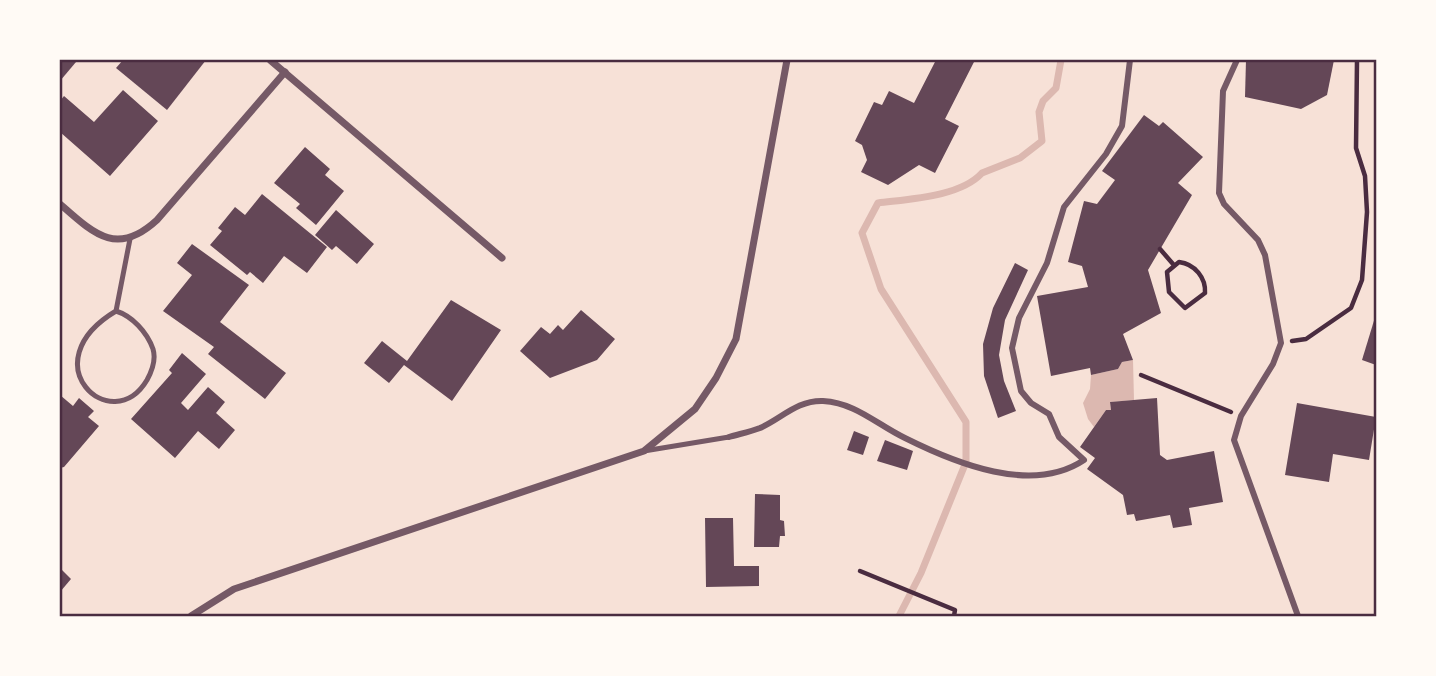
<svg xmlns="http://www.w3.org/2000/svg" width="1436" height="676" font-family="Commissioner,sans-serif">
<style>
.water{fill:#dcb8b0}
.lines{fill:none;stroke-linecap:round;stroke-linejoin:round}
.stream{stroke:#dcb8b0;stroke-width:7}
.building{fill:#644757}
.path{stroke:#4a2c40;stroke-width:4.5}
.service{stroke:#755966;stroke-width:5}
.pedestrian{stroke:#755966;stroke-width:6}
.minor{stroke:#755966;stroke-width:7}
.neatline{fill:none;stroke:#4a2c40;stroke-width:2.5}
</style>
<rect width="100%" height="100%" fill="#f7e1d7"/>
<!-- water -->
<polygon class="water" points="1133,360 1134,400 1110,402 1111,410 1106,410 1094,427 1088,419 1083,403 1090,389 1091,375 1118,369 1122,362"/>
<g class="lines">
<!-- stream -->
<path class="stream" d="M899,616l22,-43 45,-111v-40l-85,-133 -19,-56 16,-30c31,-4 82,-6 104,-30l38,-15 22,-17 -3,-29 4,-11 13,-13 5,-28"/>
</g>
<!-- building -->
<g class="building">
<polygon points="60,60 76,62 60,81"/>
<polygon points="123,60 206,60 167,110 116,68"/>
<polygon points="936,60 975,60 945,119 959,126 935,173 919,165 888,185 861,172 867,160 862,145 855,141 874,102 882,105 889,91 914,103"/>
<polygon points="1246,60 1334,60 1327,95 1301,109 1245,97"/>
<polygon points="123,90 158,121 110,176 60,132 60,101 64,96 94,122"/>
<polygon points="1144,115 1159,126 1163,122 1203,157 1178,183 1192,195 1148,270 1161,313 1123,334 1133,360 1122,362 1118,369 1091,375 1090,368 1051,376 1037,296 1088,287 1082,266 1068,262 1084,201 1097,204 1115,180 1102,171"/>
<polygon points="305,147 330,169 325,175 344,191 316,225 296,208 300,204 274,183"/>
<polygon points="262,194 327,247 307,273 284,256 263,283 250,272 247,275 210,245 222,231 218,228 235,207 245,215"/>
<polygon points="336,210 374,244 357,264 336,246 332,250 315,235"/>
<polygon points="192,244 249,285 220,322 286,373 265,399 208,354 214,347 163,311 192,275 177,263"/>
<polygon points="1015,263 1028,270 1005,320 999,355 1004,381 1016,411 998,418 984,376 983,344 993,308"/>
<polygon points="451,300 501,330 452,401 404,365 389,383 364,363 382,341 407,361"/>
<polygon points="581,310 615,339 597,360 550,378 520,351 541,327 550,334 558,325 563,330"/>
<polygon points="1376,314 1376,365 1362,360"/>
<polygon points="182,353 206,374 181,403 188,410 208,387 225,402 216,413 235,430 219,449 198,431 175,458 131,419 172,373 169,370"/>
<polygon points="60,395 73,406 79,398 94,411 88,417 99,426 64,467 60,468"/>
<polygon points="1157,398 1160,455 1167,460 1214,451 1223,502 1189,508 1192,525 1173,528 1170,515 1136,521 1134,514 1127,515 1123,495 1087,469 1095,458 1080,447 1106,410 1111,410 1110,402"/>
<polygon points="1297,403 1376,417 1369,460 1333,454 1329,482 1285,475"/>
<polygon points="854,431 869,437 863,455 847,450"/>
<polygon points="885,440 913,451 907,470 877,461"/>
<polygon points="755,494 780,495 780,520 784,521 785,536 780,536 779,547 754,547"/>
<polygon points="705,518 733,518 734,566 759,566 759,586 706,587"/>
<polygon points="60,568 71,579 60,592"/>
</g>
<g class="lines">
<!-- path -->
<g class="path">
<polyline points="1160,249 1173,264"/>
<path d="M1179,262c16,2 27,16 26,31l-20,15 -16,-16 -2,-20z"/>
<polyline points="1292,341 1306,339 1351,308 1362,280 1367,212 1365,176 1356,148 1357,60"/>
<polyline points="1141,375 1231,412"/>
<polyline points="860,571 955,610 954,616"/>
</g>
<!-- service -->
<g class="service">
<path d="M116,311c16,5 31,21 37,38 3,10 -1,22 -6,31 -35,59 -118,-17 -31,-69l14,-72"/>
<polyline points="644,451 729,437"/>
</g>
<!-- pedestrian -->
<g class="pedestrian">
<polyline points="1237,60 1223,91 1219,193 1224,204 1258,240 1265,255 1281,343 1273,364 1241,416 1234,440 1298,616"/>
<path d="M729,437c10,-3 21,-5 31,-9 21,-9 37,-28 63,-27 33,2 53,23 82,37 50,25 127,57 179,22l-25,-23 -10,-23 -18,-11 -10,-12 -9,-43 7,-30 28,-55 17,-56 42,-53 16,-28 8,-66"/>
</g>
<!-- minor -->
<g class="minor">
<polyline points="270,60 502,258"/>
<path d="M60,204c34,30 57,53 97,16l128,-148"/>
<polyline points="191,616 234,589 644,451 695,409 716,378 736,339 787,60"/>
</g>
</g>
<!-- border -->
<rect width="1436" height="676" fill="none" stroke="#fffaf5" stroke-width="122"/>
<rect x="61" y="61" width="1314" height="554" class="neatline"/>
</svg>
